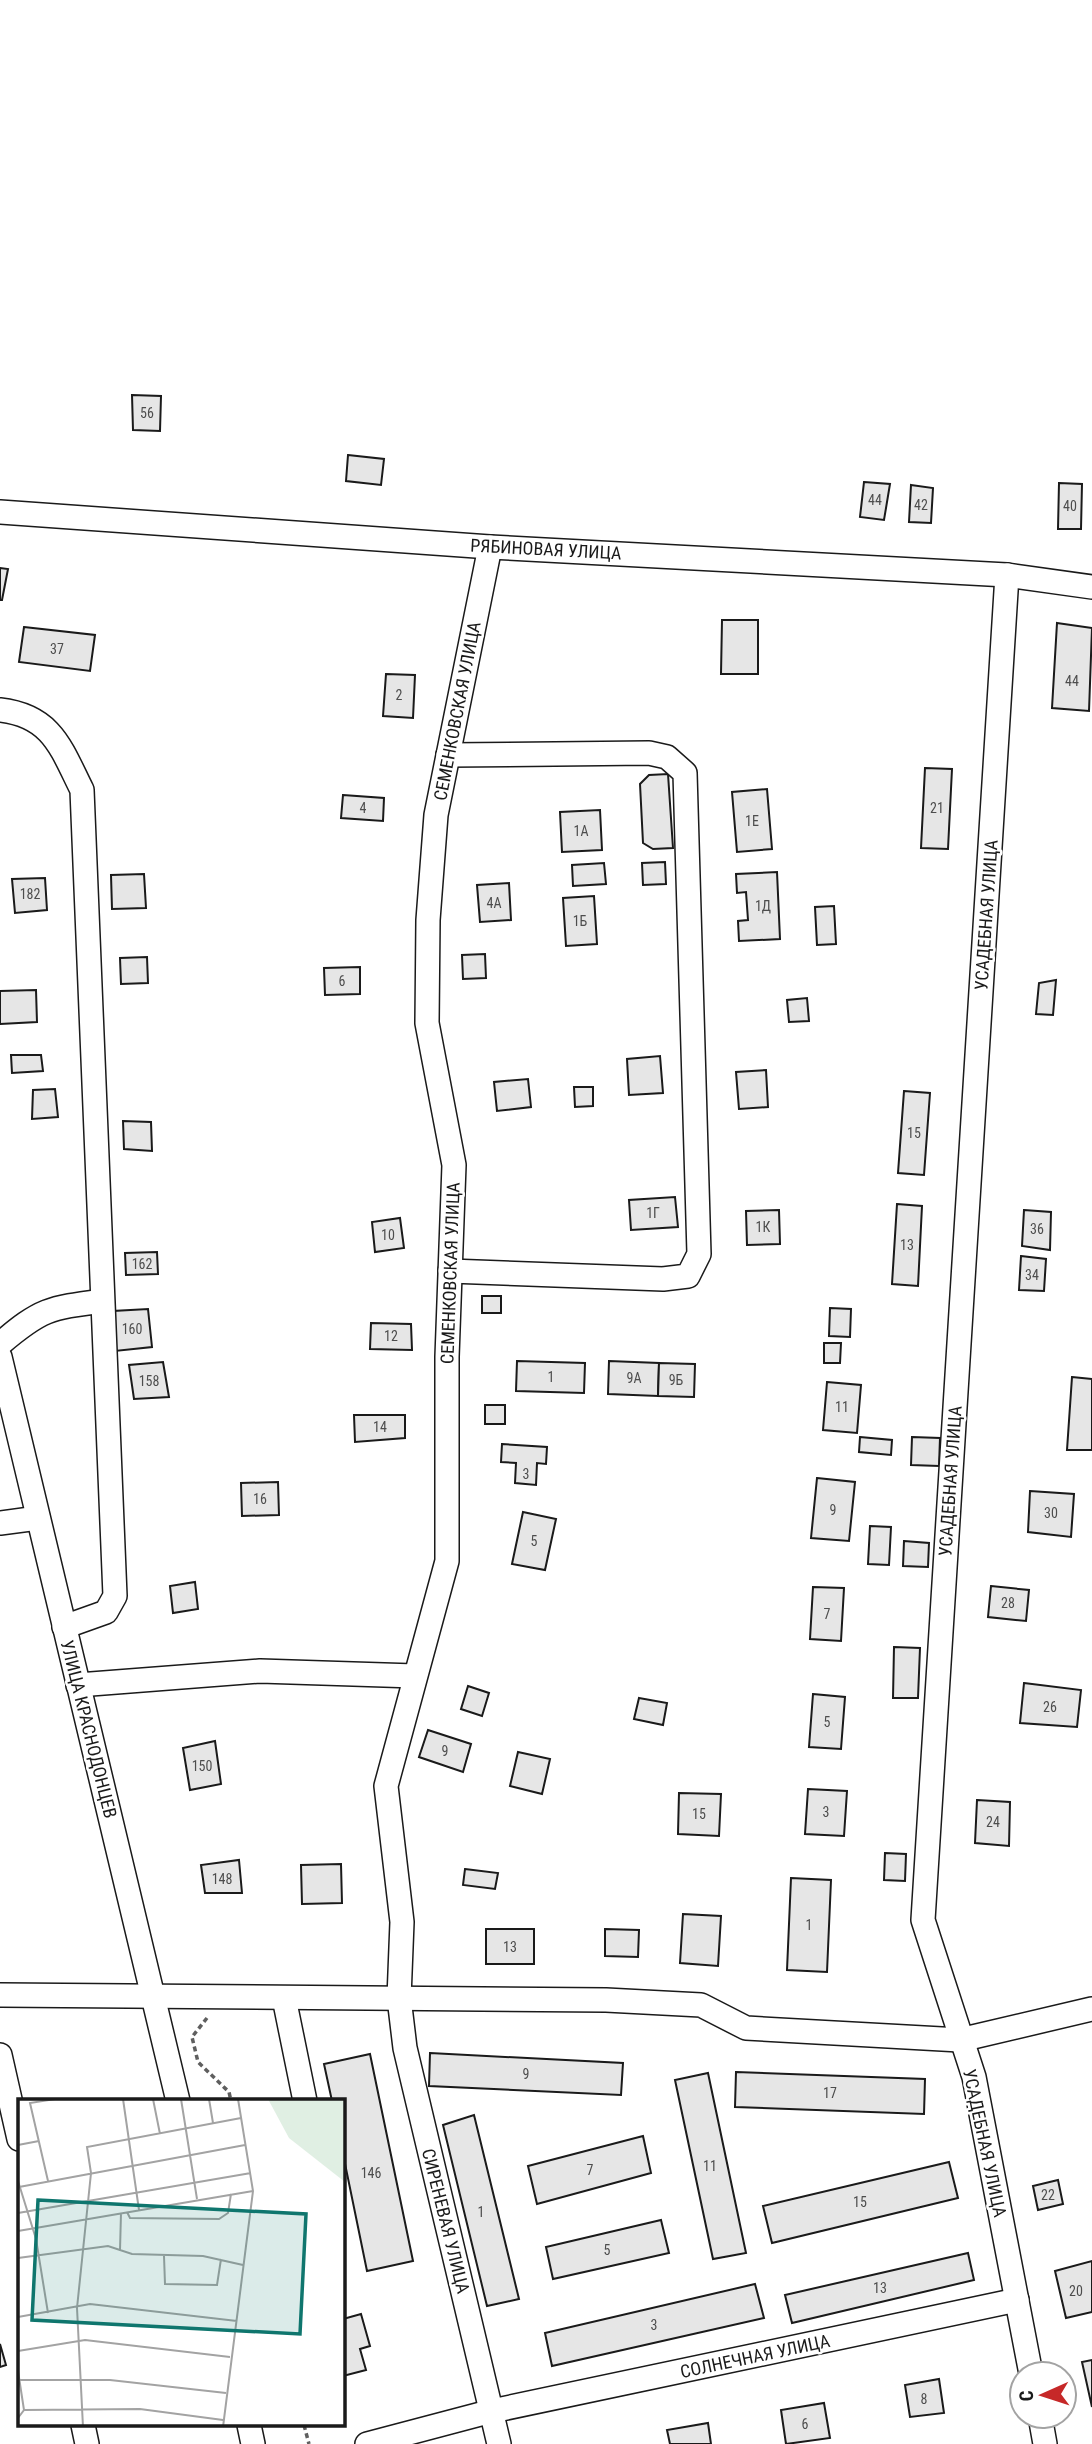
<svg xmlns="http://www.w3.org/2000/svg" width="1092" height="2444" font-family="'Roboto Condensed',sans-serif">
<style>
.building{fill:#e6e6e6;stroke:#1a1a1a;stroke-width:2}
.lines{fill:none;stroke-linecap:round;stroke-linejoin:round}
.minor-casing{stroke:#1a1a1a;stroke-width:26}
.path{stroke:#5f5f5f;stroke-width:3.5;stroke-dasharray:5 3.5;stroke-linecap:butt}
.minor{stroke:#fff;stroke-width:23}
.labels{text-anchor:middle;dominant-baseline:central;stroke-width:5;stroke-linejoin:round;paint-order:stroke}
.number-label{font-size:14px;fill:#4d4d4d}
.street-label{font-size:18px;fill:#1a1a1a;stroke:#fff}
.inset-road{fill:none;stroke:#a3a3a3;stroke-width:2}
.view{fill:#0f766e;fill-opacity:0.15;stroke:#0f766e;stroke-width:3.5}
.inset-edge{fill:none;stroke:#1a1a1a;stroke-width:3.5}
</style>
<rect width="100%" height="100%" fill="#fff"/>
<!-- building -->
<g class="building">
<polygon points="132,395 161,396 160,431 133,430"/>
<polygon points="348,455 384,459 381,485 346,481"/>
<polygon points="864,482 890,484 884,520 860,517"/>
<polygon points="1059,483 1082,484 1081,529 1058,529"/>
<polygon points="911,485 933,488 931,523 909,522"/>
<polygon points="0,568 8,569 2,600 0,600"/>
<polygon points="722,620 758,620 758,674 721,674"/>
<polygon points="1057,623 1092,628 1089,711 1052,708"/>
<polygon points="24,627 95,635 90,671 19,662"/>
<polygon points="386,674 415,675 413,718 383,716"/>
<polygon points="925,768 952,769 948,849 921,848"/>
<polygon points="668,774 673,848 653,849 643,843 640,784 649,775"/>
<polygon points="767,789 772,849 737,852 732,792"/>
<polygon points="343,795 384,798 383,821 341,818"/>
<polygon points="600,810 602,850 562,852 560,812"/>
<polygon points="665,862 666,884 643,885 642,863"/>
<polygon points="604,863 606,884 573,886 572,865"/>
<polygon points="777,872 780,939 739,941 738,921 748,920 746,892 737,893 736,874"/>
<polygon points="144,874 146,908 112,909 111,875"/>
<polygon points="45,878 47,910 15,913 12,879"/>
<polygon points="509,883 511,920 480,922 477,885"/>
<polygon points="594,896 597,944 566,946 563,898"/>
<polygon points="834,906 836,944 817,945 815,907"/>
<polygon points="485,954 486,978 463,979 462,955"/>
<polygon points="147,957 148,983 121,984 120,958"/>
<polygon points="360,967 360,994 325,995 324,968"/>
<polygon points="1056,980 1053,1015 1036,1014 1039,983"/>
<polygon points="36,990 37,1022 0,1024 0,991"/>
<polygon points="807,998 809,1021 789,1022 787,1000"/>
<polygon points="11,1055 41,1055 43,1071 12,1073"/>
<polygon points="660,1056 663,1093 629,1095 627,1059"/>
<polygon points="766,1070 768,1107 739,1109 736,1072"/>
<polygon points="528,1079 531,1107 497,1111 494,1082"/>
<polygon points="574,1087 593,1087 593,1106 575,1107"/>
<polygon points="55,1089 58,1117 32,1119 33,1090"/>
<polygon points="904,1091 930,1093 924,1175 898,1173"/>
<polygon points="123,1121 151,1122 152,1151 124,1149"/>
<polygon points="675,1197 678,1227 631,1230 629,1200"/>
<polygon points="897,1204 922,1206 918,1286 892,1284"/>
<polygon points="779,1210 780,1244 747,1245 746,1211"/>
<polygon points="1024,1210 1051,1212 1050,1250 1022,1246"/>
<polygon points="400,1218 404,1248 375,1252 372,1222"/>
<polygon points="157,1252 158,1274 126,1275 125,1253"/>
<polygon points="1021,1256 1046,1259 1044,1291 1019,1290"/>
<rect x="482" y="1296" width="19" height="17"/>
<polygon points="830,1308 851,1309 850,1337 829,1336"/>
<polygon points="148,1309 152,1347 115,1351 113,1311"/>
<polygon points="371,1323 411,1324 412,1350 370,1349"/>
<polygon points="824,1343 841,1343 840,1363 824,1363"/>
<polygon points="517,1361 585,1363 584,1393 516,1391"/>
<polygon points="609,1361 659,1363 658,1396 608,1394"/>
<polygon points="163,1362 169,1397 134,1399 129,1365"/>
<polygon points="659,1363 695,1364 694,1397 658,1396"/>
<polygon points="1072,1377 1092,1379 1092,1450 1067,1450"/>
<polygon points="827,1382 861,1385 857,1433 823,1430"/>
<rect x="485" y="1405" width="20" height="19"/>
<polygon points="354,1415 405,1415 405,1438 355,1442"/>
<polygon points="860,1437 892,1440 891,1455 859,1452"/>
<polygon points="912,1437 940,1438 939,1466 911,1465"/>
<polygon points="502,1444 547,1447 546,1464 537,1463 536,1485 515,1483 516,1463 501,1462"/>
<polygon points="817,1478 855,1482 849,1541 811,1538"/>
<polygon points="278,1482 279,1515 242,1516 241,1483"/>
<polygon points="1030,1491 1074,1494 1071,1537 1028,1532"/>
<polygon points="523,1512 556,1519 545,1570 512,1564"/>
<polygon points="870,1526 891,1527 889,1565 868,1564"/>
<polygon points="904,1541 929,1543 928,1567 903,1566"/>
<polygon points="195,1582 198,1609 173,1613 170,1586"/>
<polygon points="991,1586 1029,1590 1026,1621 988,1617"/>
<polygon points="813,1587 844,1588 841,1641 810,1639"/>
<polygon points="894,1647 920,1648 918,1698 893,1698"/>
<polygon points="1024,1683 1081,1690 1077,1727 1020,1723"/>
<polygon points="468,1686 489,1693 482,1716 461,1709"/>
<polygon points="813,1694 845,1697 841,1749 809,1747"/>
<polygon points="639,1698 667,1703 663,1725 634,1719"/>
<polygon points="428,1730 471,1744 463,1772 419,1757"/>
<polygon points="215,1741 221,1784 190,1790 183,1748"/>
<polygon points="518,1752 550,1759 542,1794 510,1786"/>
<polygon points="808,1789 847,1791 844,1836 805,1834"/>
<polygon points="679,1793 721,1794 719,1836 678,1834"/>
<polygon points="977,1800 1010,1802 1009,1846 975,1843"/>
<polygon points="885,1853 906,1854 905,1881 884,1880"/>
<polygon points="239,1860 242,1893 205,1893 201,1865"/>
<polygon points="341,1864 342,1903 302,1904 301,1865"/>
<polygon points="465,1869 498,1873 495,1889 463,1885"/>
<polygon points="791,1878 831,1880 827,1972 787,1970"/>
<polygon points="683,1914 721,1916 718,1966 680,1963"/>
<rect x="486" y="1929" width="48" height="35"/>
<polygon points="605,1929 639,1930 638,1957 605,1956"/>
<polygon points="430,2053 623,2063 621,2095 429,2086"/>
<polygon points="370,2054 413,2261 367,2271 343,2154 343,2101 332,2101 324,2064"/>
<polygon points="736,2072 925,2079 924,2114 735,2107"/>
<polygon points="708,2073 746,2253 713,2259 675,2080"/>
<polygon points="474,2115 519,2299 487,2306 443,2125"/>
<polygon points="643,2136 651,2173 537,2204 528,2166"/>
<polygon points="949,2162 958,2198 772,2243 763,2206"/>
<polygon points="1058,2180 1063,2204 1038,2210 1033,2186"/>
<polygon points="661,2220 669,2253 553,2279 546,2247"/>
<polygon points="968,2253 974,2280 792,2323 785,2295"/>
<polygon points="1092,2261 1092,2312 1066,2318 1055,2271"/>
<polygon points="755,2284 764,2318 552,2366 545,2333"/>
<polygon points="361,2314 370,2346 360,2349 366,2370 343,2376 343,2319"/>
<polygon points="0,2344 6,2365 0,2367"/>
<polygon points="1092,2360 1092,2407 1082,2362"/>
<polygon points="939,2379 944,2413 910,2417 905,2385"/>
<polygon points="824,2403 830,2438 786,2444 781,2410"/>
<polygon points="708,2423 711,2444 670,2444 667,2430"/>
</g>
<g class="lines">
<!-- minor casing -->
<g class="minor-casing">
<g id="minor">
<polyline points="0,512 490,547 1007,575 1092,587"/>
<polyline points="490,547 436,815 428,920 427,1023 454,1165 447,1357 447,1561 386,1786 402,1922 399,1998 405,2048 499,2444"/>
<polyline points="1007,575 923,1920 974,2077 1031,2374"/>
<path d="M0,710c52,6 61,38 82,80l33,806 -9,16 -42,15"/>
<polyline points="448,755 649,753 667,757 685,773 699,1254 688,1276 663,1279 450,1271"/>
<path d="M0,1344c41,-35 49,-36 102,-43"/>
<polyline points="0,1357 178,2101"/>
<polyline points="0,1523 38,1518"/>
<polyline points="78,1685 260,1671 415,1676"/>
<polyline points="0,1995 606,2000 701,2005 746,2028 960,2040 1092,2009"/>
<polyline points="284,1998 305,2101"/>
<polyline points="0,2055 19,2139"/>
<polyline points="1040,2416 1045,2444"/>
<polyline points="83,2425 87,2444"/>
<polyline points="249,2425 253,2444"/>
<polyline points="367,2444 492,2411 1017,2300"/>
</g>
</g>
<!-- path -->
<g class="path">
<polyline points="207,2018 192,2037 198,2062 229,2092 231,2101"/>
<polyline points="304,2425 309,2444"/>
</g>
<!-- minor -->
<use href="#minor" class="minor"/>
</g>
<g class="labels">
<!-- number labels -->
<g class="number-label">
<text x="147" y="413">56</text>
<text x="875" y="500">44</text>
<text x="921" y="505">42</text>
<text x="1070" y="506">40</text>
<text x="57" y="649">37</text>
<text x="1072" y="681">44</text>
<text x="399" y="695">2</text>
<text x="363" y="808">4</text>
<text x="937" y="808">21</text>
<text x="752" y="821">1Е</text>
<text x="581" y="831">1А</text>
<text x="30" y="894">182</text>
<text x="494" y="903">4А</text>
<text x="763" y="906">1Д</text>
<text x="580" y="921">1Б</text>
<text x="342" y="981">6</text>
<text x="914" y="1133">15</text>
<text x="653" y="1213">1Г</text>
<text x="763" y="1227">1К</text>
<text x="1037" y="1229">36</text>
<text x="388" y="1235">10</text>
<text x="907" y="1245">13</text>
<text x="142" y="1264">162</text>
<text x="1032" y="1275">34</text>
<text x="132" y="1329">160</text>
<text x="391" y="1336">12</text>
<text x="551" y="1377">1</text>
<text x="634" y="1378">9А</text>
<text x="676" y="1380">9Б</text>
<text x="149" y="1381">158</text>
<text x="842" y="1407">11</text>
<text x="380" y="1427">14</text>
<text x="526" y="1474">3</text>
<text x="260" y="1499">16</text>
<text x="833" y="1510">9</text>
<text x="1051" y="1513">30</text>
<text x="534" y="1541">5</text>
<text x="1008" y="1603">28</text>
<text x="827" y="1614">7</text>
<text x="1050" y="1707">26</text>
<text x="827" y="1722">5</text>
<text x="445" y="1751">9</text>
<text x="202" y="1766">150</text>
<text x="826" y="1812">3</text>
<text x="699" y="1814">15</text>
<text x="993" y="1822">24</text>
<text x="222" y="1879">148</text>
<text x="809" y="1925">1</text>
<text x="510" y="1947">13</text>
<text x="526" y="2074">9</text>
<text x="830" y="2093">17</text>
<text x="710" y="2166">11</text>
<text x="590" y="2170">7</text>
<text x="371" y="2173">146</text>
<text x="1048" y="2195">22</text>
<text x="860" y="2202">15</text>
<text x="481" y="2212">1</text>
<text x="607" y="2250">5</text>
<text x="880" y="2288">13</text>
<text x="1076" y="2291">20</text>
<text x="654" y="2325">3</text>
<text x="924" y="2399">8</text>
<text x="805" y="2424">6</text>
</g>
<!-- street labels -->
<g class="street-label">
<text transform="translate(546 549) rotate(3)">РЯБИНОВАЯ УЛИЦА</text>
<text transform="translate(457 711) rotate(-79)">СЕМЕНКОВСКАЯ УЛИЦА</text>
<text transform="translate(986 915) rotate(-86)">УСАДЕБНАЯ УЛИЦА</text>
<text transform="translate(450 1273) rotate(-88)">СЕМЕНКОВСКАЯ УЛИЦА</text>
<text transform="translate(950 1481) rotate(-86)">УСАДЕБНАЯ УЛИЦА</text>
<text transform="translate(89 1729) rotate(76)">УЛИЦА КРАСНОДОНЦЕВ</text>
<text transform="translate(985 2143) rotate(78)">УСАДЕБНАЯ УЛИЦА</text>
<text transform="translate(446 2221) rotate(76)">СИРЕНЕВАЯ УЛИЦА</text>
<text transform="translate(755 2356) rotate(-12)">СОЛНЕЧНАЯ УЛИЦА</text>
</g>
</g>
<!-- overview -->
<g transform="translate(18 2099)">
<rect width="327" height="327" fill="#fff"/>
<path d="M250,0h77v83l-56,-44z" fill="#e0efe3"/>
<path class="inset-road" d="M105,0l16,111M135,0l7,35M163,0l16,100M191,0l4,24M0,46l21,-4M0,82l18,58 12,74M30,82l-18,-78 25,-4M1,88l226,-42M109,113l3,6 89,1 9,-6 3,-19M0,114l233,-40M0,132l235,-40M102,151l1,-37M146,157l1,28 52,1 4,-26M0,159l90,-12 24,8 71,2 40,9M0,218l72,-13 147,17M0,252l67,-11 145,17M0,272l6,39 -6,8M2,281h90l116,13M6,311l116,-1 83,11M65,328l-6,-119 14,-135 -4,-26 154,-29M205,328l30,-236 -15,-92"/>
<path class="view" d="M20,101l268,14 -6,120 -268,-14z"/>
<rect width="327" height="327" class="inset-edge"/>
</g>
<!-- north arrow -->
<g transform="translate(1043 2395) rotate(267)"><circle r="33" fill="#ffffff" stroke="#a3a3a3" stroke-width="2"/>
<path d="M0-5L12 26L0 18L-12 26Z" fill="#c62828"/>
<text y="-10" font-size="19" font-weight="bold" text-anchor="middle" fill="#1a1a1a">С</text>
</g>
</svg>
